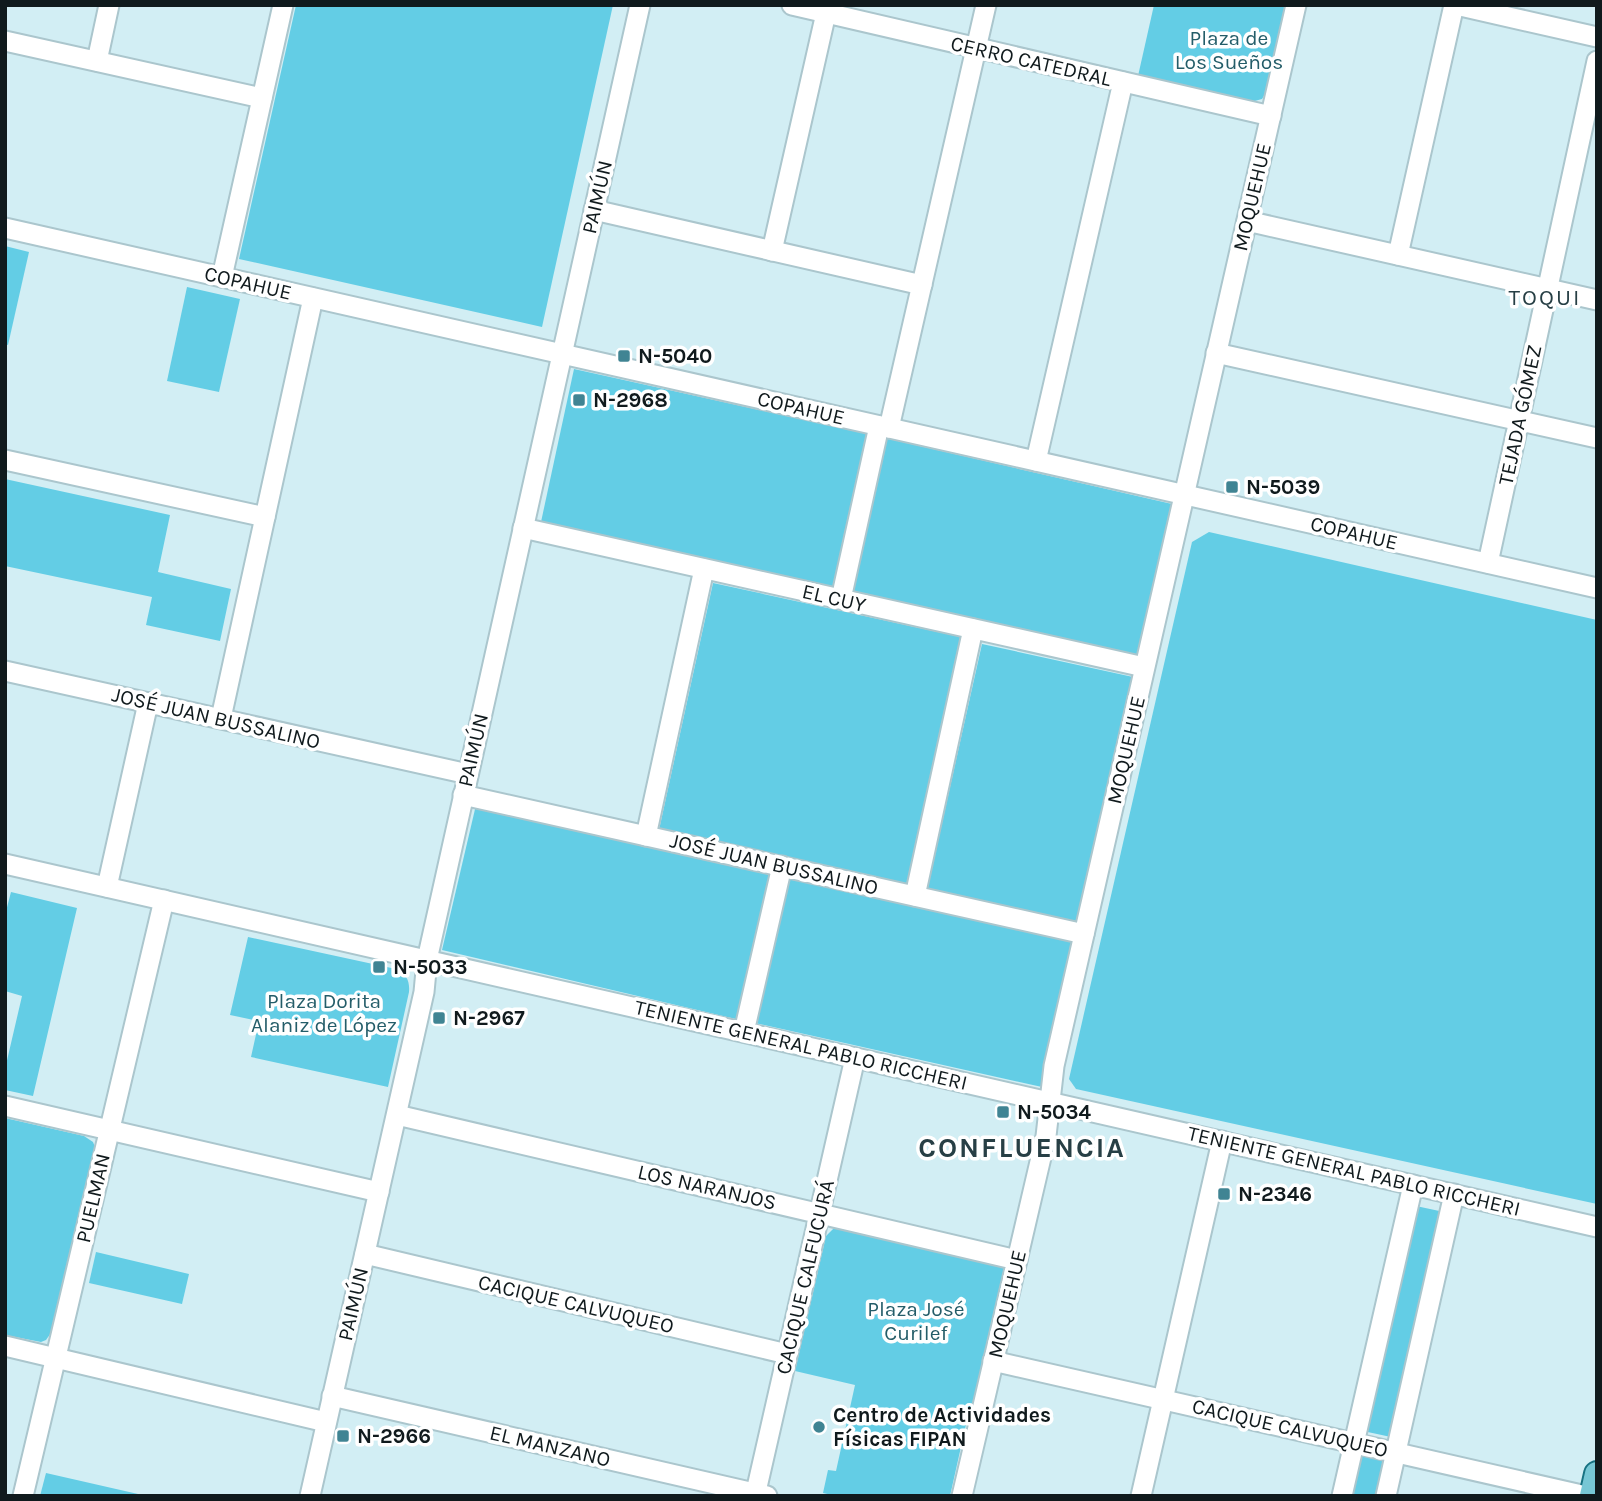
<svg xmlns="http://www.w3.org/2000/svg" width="1602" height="1501" font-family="Karla,sans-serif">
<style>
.green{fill:#63cde5}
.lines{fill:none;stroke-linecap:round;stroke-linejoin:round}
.minor-casing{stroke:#abc6cd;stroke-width:23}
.major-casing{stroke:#187282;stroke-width:28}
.minor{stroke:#fff;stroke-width:19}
.major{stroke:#77c7d5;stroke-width:24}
.poi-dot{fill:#408493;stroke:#fff;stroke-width:2.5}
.labels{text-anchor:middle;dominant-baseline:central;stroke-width:7;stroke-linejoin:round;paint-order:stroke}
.park-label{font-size:21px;fill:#245d69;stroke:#fff}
.street-label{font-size:21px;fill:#101a1d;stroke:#fff}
.poi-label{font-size:21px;font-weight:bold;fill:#101a1d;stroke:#fff;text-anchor:start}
.neighbourhood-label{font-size:23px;letter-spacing:2px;fill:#273f45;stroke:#fff}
.district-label{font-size:28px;font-weight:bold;letter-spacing:2px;fill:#273f45;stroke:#fff}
</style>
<rect width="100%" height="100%" fill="#d2eef4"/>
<!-- green -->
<g class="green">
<polygon points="296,5 613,5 542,327 239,259"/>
<polygon points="1154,5 1286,5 1267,91 1262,99 1251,102 1138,76"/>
<polygon points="5,246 29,252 8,345 5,344"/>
<polygon points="187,287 240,299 219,392 167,381"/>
<polygon points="574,369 868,434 835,587 541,522"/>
<polygon points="885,438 1172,504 1137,657 850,592"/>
<polygon points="5,479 170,515 158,572 231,589 220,641 146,625 152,597 5,566"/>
<polygon points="1209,532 1597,620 1597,1204 1076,1089 1069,1079 1192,542"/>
<polygon points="713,583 961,637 907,884 659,830"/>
<polygon points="982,644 1133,677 1079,924 927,890"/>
<polygon points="476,805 773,874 740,1020 442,950"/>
<polygon points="787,877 1074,941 1042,1087 755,1023"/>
<polygon points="11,892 77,908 33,1096 5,1090 5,1069 22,996 5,991 5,915"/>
<path d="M248,937l148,32c10,5 14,11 13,23l-21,95 -137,-30 8,-36 -29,-6z"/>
<polygon points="5,1118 84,1136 93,1142 95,1147 53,1330 46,1340 41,1342 5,1335"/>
<polygon points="1416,1206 1444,1212 1391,1437 1363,1431"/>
<polygon points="835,1227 844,1227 1002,1265 1007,1272 976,1412 969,1411 950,1496 836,1496 823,1493 828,1470 836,1471 855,1385 795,1371 826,1236"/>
<polygon points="96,1252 189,1274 182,1304 89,1283"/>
<polygon points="1358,1453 1386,1459 1377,1496 1349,1496"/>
<polygon points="46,1473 138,1494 138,1496 40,1496"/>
</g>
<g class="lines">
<!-- minor casing -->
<g class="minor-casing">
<g id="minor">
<polyline points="792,5 1271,116"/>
<polyline points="1456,5 1597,37"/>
<polyline points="5,41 262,98"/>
<polyline points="97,61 109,5"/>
<polyline points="594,210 922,285"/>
<polyline points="1247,221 1597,300"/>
<polyline points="5,228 1597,588"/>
<polyline points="772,251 826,13"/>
<polyline points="1398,255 1454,5"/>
<polyline points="222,277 283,5"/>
<polyline points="1216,353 1597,438"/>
<polyline points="889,428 986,5"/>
<polyline points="5,460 265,517"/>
<polyline points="1036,461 1123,82"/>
<polyline points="523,528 1144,667"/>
<polyline points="1488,563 1597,61"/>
<polyline points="841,599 879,426"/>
<polyline points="5,671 468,774"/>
<polyline points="221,718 313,298"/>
<polyline points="463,795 1084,934"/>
<polyline points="646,836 704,569"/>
<polyline points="5,864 1597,1227"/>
<polyline points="107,887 148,703"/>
<polyline points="915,896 973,629"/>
<polyline points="744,1032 782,866"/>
<polyline points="5,1106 379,1192"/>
<polyline points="397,1115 1017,1260"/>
<polyline points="365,1254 787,1354"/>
<polyline points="5,1346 326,1422"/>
<polyline points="993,1361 1586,1496"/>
<polyline points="332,1396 767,1496"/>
<polyline points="23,1496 164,900"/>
<polyline points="310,1496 424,992 427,960 640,5"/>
<polyline points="755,1496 855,1058"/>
<polyline points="962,1496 1046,1136 1054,1066 1296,5"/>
<polyline points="1141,1496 1222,1141"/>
<polyline points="1342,1496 1413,1185"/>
<polyline points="1386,1496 1454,1194"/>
</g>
</g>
<!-- major casing -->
<g class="major-casing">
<polyline id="major" points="1592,1496 1597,1474"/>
</g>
<!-- minor -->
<use href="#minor" class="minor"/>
<!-- major -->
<use href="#major" class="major"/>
</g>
<!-- markers -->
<g class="poi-dot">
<rect x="617" y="349" width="14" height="14" rx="3.5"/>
<rect x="572" y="393" width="14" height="14" rx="3.5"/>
<rect x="1225" y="480" width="14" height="14" rx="3.5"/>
<rect x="372" y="960" width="14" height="14" rx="3.5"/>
<rect x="432" y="1011" width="14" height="14" rx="3.5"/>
<rect x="996" y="1105" width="14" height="14" rx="3.5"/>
<rect x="1217" y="1187" width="14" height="14" rx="3.5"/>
<circle cx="819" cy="1427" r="7"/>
<rect x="336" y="1429" width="14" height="14" rx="3.5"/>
</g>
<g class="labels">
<!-- park labels -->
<g class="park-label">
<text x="1229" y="38">Plaza de<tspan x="1229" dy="24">Los Sueños</tspan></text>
<text x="324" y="1001">Plaza Dorita<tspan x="324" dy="24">Alaniz de López</tspan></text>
<text x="916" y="1309">Plaza José<tspan x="916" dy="24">Curilef</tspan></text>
</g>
<!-- street labels -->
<g class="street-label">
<text transform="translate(1031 61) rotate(13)">CERRO CATEDRAL</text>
<text transform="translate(597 197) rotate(-77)">PAIMÚN</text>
<text transform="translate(1252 197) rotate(-77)">MOQUEHUE</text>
<text transform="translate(248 283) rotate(13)">COPAHUE</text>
<text transform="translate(801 408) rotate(13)">COPAHUE</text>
<text transform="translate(1520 415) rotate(-78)">TEJADA GÓMEZ</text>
<text transform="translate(1354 533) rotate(13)">COPAHUE</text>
<text transform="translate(834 598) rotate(13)">EL CUY</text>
<text transform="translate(216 718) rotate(13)">JOSÉ JUAN BUSSALINO</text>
<text transform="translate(473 750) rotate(-77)">PAIMÚN</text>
<text transform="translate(1126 750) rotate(-77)">MOQUEHUE</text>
<text transform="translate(774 864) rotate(13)">JOSÉ JUAN BUSSALINO</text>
<text transform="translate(801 1045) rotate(13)">TENIENTE GENERAL PABLO RICCHERI</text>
<text transform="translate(1354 1171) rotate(13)">TENIENTE GENERAL PABLO RICCHERI</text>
<text transform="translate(707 1187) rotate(13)">LOS NARANJOS</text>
<text transform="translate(93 1198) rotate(-77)">PUELMAN</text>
<text transform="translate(805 1277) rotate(-77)">CACIQUE CALFUCURÁ</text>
<text transform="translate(353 1304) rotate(-77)">PAIMÚN</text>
<text transform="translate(576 1304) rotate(13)">CACIQUE CALVUQUEO</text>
<text transform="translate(1007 1304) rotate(-77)">MOQUEHUE</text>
<text transform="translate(1290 1428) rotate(13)">CACIQUE CALVUQUEO</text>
<text transform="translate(550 1446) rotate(13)">EL MANZANO</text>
</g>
<!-- poi labels -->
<g class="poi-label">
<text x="638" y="356">N-5040</text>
<text x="593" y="400">N-2968</text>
<text x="1246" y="487">N-5039</text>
<text x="393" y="967">N-5033</text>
<text x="453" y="1018">N-2967</text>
<text x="1017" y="1112">N-5034</text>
<text x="1238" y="1194">N-2346</text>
<text x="833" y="1415">Centro de Actividades<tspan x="833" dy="24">Físicas FIPAN</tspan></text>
<text x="357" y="1436">N-2966</text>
</g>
<!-- neighbourhood labels -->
<g class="neighbourhood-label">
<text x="1545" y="297">TOQUI</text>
</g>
<!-- district labels -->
<g class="district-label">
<text x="1022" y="1147">CONFLUENCIA</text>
</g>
</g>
<!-- border -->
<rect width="1602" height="1501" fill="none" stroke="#101a1d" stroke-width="14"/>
</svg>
